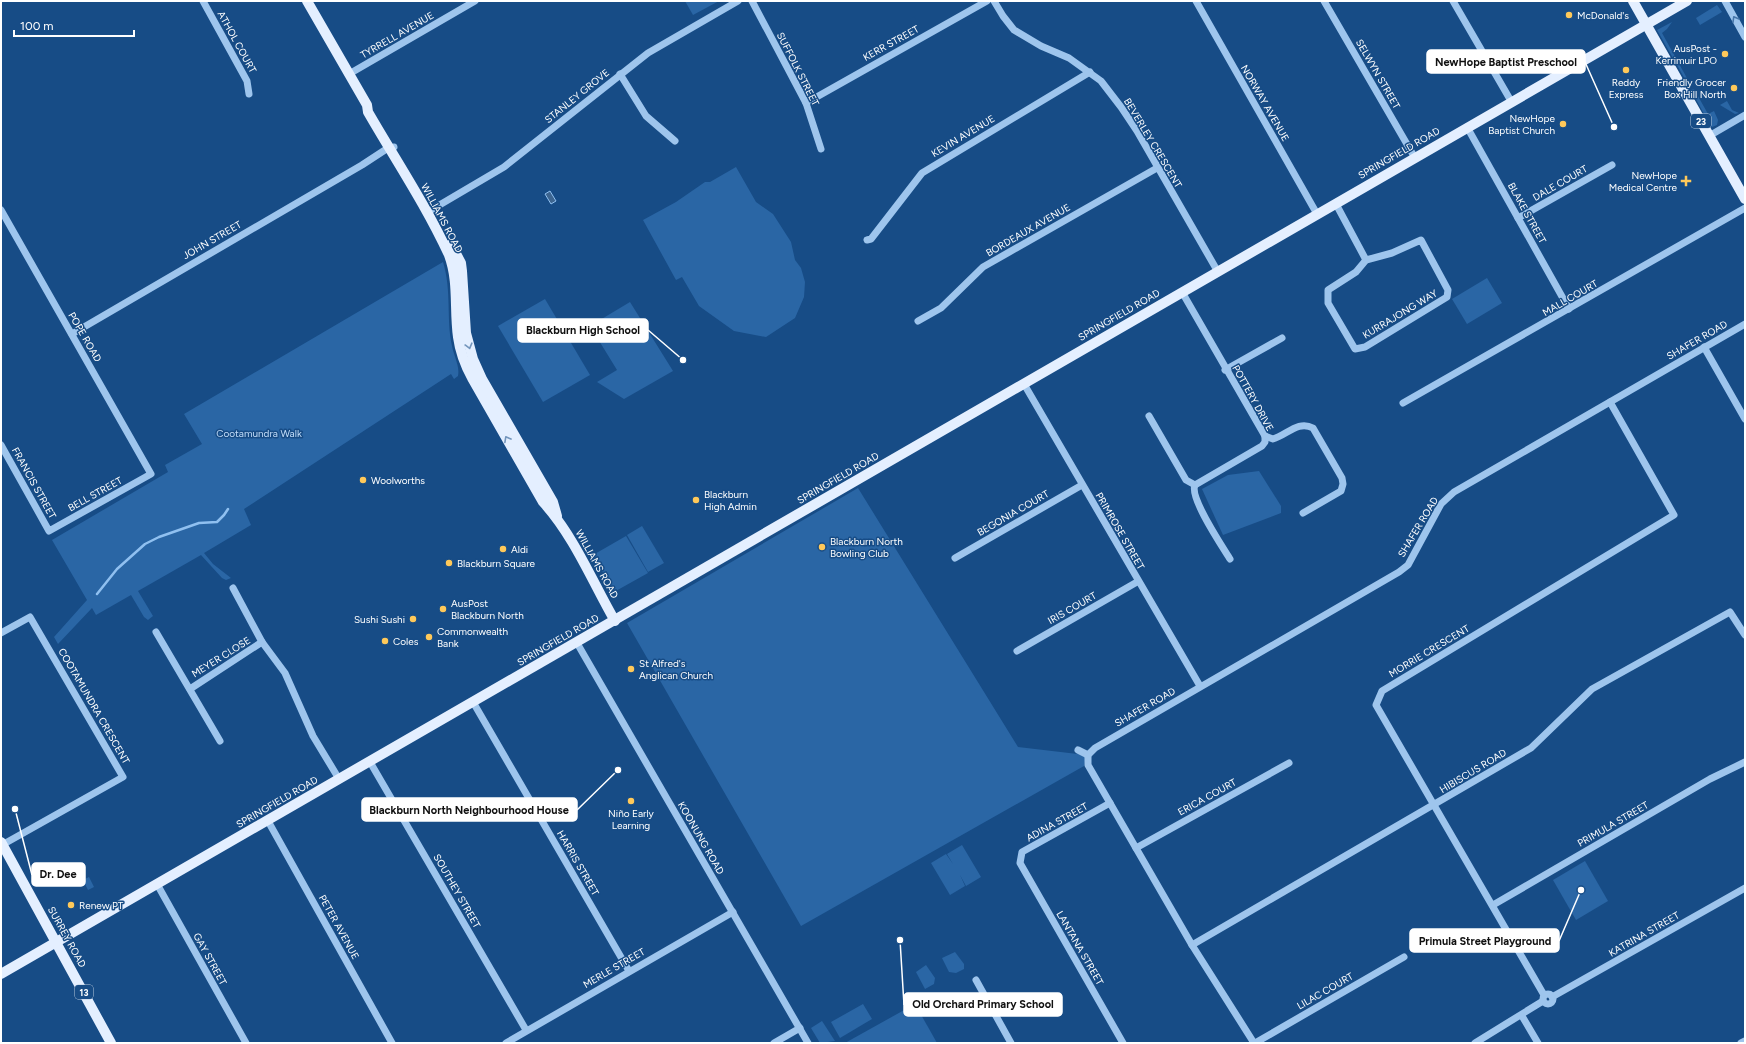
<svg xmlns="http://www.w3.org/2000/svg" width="1746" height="1044" font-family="Figtree,sans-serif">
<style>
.green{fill:#2a66a5}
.water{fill:#3d6590;stroke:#90c0f0}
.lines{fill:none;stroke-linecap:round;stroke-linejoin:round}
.stream{stroke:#90c0f0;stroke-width:2.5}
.minor{stroke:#9ec5ed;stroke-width:7}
.major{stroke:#e4efff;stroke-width:10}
.oneway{stroke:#4676aa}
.oneway2{stroke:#7395bc}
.poi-dot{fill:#ffc95a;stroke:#174c86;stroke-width:1.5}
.labels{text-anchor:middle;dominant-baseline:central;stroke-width:3;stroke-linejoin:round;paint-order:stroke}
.shield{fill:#174c86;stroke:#b9c9db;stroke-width:1}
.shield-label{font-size:9px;font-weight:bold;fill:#fff}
.poi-label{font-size:10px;fill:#fff;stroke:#174c86;text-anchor:start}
.street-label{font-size:10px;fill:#fff;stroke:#174c86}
.park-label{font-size:10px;fill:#c3defa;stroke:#174c86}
.leader{fill:none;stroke:#fff;stroke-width:1.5}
.callout-dot{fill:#fff;stroke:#174c86;stroke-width:1.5}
.callout{fill:#fff;stroke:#fff;stroke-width:1.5}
.callout-label{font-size:11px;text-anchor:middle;font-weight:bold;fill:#111}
</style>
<rect width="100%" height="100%" fill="#174c86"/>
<!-- green -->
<g class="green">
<polygon points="685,1 719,1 693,15"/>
<polygon points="1717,5 1722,12 1700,25 1696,18"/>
<polygon points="1672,22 1667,29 1662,33 1688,80 1686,81 1657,30"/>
<polygon points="1694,89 1708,114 1714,111 1718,120 1717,125 1712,127 1710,125 1691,90"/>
<polygon points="1727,101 1732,110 1739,113 1735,114 1720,105"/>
<polygon points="736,167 756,202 773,214 791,242 795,260 801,268 805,282 804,297 795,318 766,337 734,331 699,306 682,277 676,280 643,220 676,202 705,182 710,182"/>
<path d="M443,262c9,30 3,56 9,84 2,11 8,20 6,30l-4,3 -3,-5 -207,135 7,16 -47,28 9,11 18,14 -5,2 -4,-2 -21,-23 -63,36 15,25 -5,4 -4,-3 -13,-22 -35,20 -4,-7 -34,36 -4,-7 33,-37 -35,-60 116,-68 -3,-7 37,-21 -18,-30z"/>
<polygon points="1487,278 1502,303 1467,324 1452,299"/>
<polygon points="545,299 590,375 543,402 498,326"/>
<polygon points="630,302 673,371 624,399 597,382 617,370 590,326"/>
<polygon points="1259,471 1281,506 1281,513 1223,535 1202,489 1228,475"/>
<polygon points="858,488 1018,747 1086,755 1084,766 801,926 627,623"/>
<polygon points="642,526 664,563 648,572 627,535"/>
<polygon points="626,536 648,573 614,592 593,555"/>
<polygon points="962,845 981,877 966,886 960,875 965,886 950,895 931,863 946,854 953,864 947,854"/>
<polygon points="1585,861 1608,901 1576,920 1553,880"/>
<polygon points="89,877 94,887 88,890 83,880"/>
<polygon points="955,952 964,964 964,969 956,973 949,972 942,958"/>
<polygon points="926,965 935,978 934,984 925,989 916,972"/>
<polygon points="863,1004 872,1019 840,1038 831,1022"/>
<polygon points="915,1004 937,1043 845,1043"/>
<polygon points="822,1021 835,1041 820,1043 811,1028"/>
</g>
<!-- water -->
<polygon class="water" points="550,191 556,201 551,204 545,194"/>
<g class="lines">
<!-- stream -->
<polyline class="stream" points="97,594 117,569 145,544 159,537 199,523 217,522 224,515 228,509"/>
<!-- minor -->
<g class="minor">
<polyline points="203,1 247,81 249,94"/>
<polyline points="752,1 806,103 821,149"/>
<polyline points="994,1 1003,16 1014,30 1041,46 1069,58 1101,81 1121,107 1137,131 1218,272"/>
<polyline points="1196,1 1317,214"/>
<polyline points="1324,1 1415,158"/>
<polyline points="1453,1 1511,101"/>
<polyline points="1725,1 1745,37"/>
<polyline points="349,74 475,1"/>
<polyline points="620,74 646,116 675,141"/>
<polyline points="806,103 987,1"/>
<polyline points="1467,127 1569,309"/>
<polyline points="1709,136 1745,115"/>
<polyline points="1336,204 1366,260"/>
<polyline points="1,210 151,474 49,531 1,445"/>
<polyline points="431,210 504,167 648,53 738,1"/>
<polyline points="1518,218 1612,165"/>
<polyline points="867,240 871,239 922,173 1090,72"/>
<polygon points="1421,240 1448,290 1447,297 1365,347 1355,349 1328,303 1328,290 1356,272 1366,260 1392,253"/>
<polyline points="1182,292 1265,436 1265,442 1262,446 1195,485"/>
<polyline points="918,321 941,308 983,267 1157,168"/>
<polyline points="72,334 362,165 388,148 394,147"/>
<polyline points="1704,347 1745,419"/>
<polyline points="1225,370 1282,338"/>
<polyline points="1024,384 1200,686"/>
<polyline points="1403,403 1745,208"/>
<path d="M1149,416l37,64 9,5c-6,12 27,61 35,74"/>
<path d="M1265,436l8,3c14,-4 25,-19 40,-11l29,50 1,6 -2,7 -38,22"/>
<polyline points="955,558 1082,485"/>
<polyline points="233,588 262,642 285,673 313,736 339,779"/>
<polyline points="156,632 220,741"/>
<polyline points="1,633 30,617 123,777 2,845"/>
<polyline points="577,643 808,1043"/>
<polyline points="1017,651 1137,582"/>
<polyline points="190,689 262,642"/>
<polyline points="473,702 629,971"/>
<polyline points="1078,750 1088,755"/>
<polyline points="370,762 526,1030"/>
<polyline points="1110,803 1022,852 1020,863 1123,1043"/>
<polyline points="268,821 392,1043"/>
<polyline points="1136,848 1289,763"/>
<polyline points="157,884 246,1043"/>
<polyline points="1493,905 1710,779 1745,762"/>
<polyline points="1192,945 1531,748 1592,689 1730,612 1745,635"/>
<polyline points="976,980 1011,1043"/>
<circle cx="1548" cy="999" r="5"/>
<polyline points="1544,995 1376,705 1382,691 1674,515 1610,402"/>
<polyline points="1552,997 1745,888"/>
<polyline points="1522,1016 1538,1043"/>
<polyline points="506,1043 733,912"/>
<polyline points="774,1043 800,1028"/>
<polyline points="1254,1043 1192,945 1088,765 1088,755 1095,748 1399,572 1408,565 1441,504 1454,492 1745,324"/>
<polyline points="1255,1043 1404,957"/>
<polyline points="1475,1043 1543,1001"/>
<polyline points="1741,1043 1745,1041"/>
</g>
<!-- major -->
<g class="major">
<path d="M307,1l60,104 1,7c27,47 58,93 81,143 10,27 5,54 9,82 2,15 7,28 14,41l71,124c31,34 49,79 72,119"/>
<polyline points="1633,1 1745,199"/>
<polyline points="451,244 461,263 462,271 466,333 473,359 482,379 553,502 557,516"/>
<polyline points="1,842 111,1043"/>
<polyline points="1,974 1687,1"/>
</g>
</g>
<!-- one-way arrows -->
<defs><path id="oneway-chevron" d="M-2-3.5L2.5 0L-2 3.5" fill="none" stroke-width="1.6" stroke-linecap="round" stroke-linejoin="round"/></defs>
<use class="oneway" href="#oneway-chevron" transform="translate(1735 19) rotate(-120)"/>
<g class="oneway2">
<use href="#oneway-chevron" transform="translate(469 346) rotate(75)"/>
<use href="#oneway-chevron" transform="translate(507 439) rotate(-119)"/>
</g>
<!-- markers -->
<g class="poi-dot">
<circle cx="1569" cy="15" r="4"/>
<circle cx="1725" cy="54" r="4"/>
<circle cx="1626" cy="70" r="4"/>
<circle cx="1734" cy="88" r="4"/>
<circle cx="1563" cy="124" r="4"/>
<path d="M1684 175h4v4h4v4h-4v4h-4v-4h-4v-4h4z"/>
<circle cx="363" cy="480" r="4"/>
<circle cx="696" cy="500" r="4"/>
<circle cx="822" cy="547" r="4"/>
<circle cx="503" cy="549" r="4"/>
<circle cx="449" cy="563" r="4"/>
<circle cx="443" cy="609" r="4"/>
<circle cx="413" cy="619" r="4"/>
<circle cx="429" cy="637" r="4"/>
<circle cx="385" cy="641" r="4"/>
<circle cx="631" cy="669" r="4"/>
<circle cx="631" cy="801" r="4"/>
<circle cx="71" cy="905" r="4"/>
</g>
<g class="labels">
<!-- shield labels -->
<g class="shield">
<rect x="1691" y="114" width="20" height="14" rx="3"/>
<rect x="75" y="985" width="18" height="14" rx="3"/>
</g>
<g class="shield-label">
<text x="1701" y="121">23</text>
<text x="84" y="992">13</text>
</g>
<!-- poi labels -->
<g class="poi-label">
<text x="1577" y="15">McDonald's</text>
<text x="1717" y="48" text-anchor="end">AusPost -<tspan x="1717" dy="12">Kerrimuir LPO</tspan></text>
<text x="1626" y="82" text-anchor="middle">Reddy<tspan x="1626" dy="12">Express</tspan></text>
<text x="1726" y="82" text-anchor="end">Friendly Grocer<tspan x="1726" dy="12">Box Hill North</tspan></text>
<text x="1555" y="118" text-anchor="end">NewHope<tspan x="1555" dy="12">Baptist Church</tspan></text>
<text x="1677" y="175" text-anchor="end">NewHope<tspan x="1677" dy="12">Medical Centre</tspan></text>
<text x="371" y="480">Woolworths</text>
<text x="704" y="494">Blackburn<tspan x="704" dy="12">High Admin</tspan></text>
<text x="830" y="541">Blackburn North<tspan x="830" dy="12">Bowling Club</tspan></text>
<text x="511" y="549">Aldi</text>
<text x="457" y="563">Blackburn Square</text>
<text x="451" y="603">AusPost<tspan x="451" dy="12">Blackburn North</tspan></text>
<text x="405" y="619" text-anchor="end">Sushi Sushi</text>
<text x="437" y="631">Commonwealth<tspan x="437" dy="12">Bank</tspan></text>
<text x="393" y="641">Coles</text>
<text x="639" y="663">St Alfred's<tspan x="639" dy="12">Anglican Church</tspan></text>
<text x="631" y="813" text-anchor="middle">Niño Early<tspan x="631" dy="12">Learning</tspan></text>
<text x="79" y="905">Renew PT</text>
</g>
<!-- street labels -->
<g class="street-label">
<text transform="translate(397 35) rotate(-30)">TYRRELL AVENUE</text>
<text transform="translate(237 42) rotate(61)">ATHOL COURT</text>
<text transform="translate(891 43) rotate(-29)">KERR STREET</text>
<text transform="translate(798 69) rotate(63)">SUFFOLK STREET</text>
<text transform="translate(1378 74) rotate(60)">SELWYN STREET</text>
<text transform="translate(577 96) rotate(-39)">STANLEY GROVE</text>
<text transform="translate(1265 103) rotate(60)">NORWAY AVENUE</text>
<text transform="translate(963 136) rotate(-31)">KEVIN AVENUE</text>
<text transform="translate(1153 143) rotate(59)">BEVERLEY CRESCENT</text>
<text transform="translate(1399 153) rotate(-30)">SPRINGFIELD ROAD</text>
<text transform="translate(1560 183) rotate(-30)">DALE COURT</text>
<text transform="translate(1527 213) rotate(61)">BLAKE STREET</text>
<text transform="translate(442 218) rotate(62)">WILLIAMS ROAD</text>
<text transform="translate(1028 230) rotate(-30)">BORDEAUX AVENUE</text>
<text transform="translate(212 240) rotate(-30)">JOHN STREET</text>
<text transform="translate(1570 298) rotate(-30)">MALL COURT</text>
<text transform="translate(1400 314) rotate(-31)">KURRAJONG WAY</text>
<text transform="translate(1119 315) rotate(-30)">SPRINGFIELD ROAD</text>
<text transform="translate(85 337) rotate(60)">POPE ROAD</text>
<text transform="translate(1697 340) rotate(-30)">SHAFER ROAD</text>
<text transform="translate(1253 398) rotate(61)">POTTERY DRIVE</text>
<text transform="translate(838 478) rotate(-30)">SPRINGFIELD ROAD</text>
<text transform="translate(34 483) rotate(61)">FRANCIS STREET</text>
<text transform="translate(95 494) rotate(-29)">BELL STREET</text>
<text transform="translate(1013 513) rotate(-30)">BEGONIA COURT</text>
<text transform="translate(1418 527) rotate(-59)">SHAFER ROAD</text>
<text transform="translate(1120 531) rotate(60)">PRIMROSE STREET</text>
<text transform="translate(597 564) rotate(61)">WILLIAMS ROAD</text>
<text transform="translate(1072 608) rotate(-30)">IRIS COURT</text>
<text transform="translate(558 640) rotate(-30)">SPRINGFIELD ROAD</text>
<text transform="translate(1429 651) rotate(-31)">MORRIE CRESCENT</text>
<text transform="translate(221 657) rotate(-32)">MEYER CLOSE</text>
<text transform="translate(94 706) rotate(60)">COOTAMUNDRA CRESCENT</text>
<text transform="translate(1145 707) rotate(-30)">SHAFER ROAD</text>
<text transform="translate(1473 771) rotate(-31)">HIBISCUS ROAD</text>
<text transform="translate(1207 797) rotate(-29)">ERICA COURT</text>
<text transform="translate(277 802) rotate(-30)">SPRINGFIELD ROAD</text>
<text transform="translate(1057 822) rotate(-29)">ADINA STREET</text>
<text transform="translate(1613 824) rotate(-30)">PRIMULA STREET</text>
<text transform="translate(701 838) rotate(60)">KOONUNG ROAD</text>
<text transform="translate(578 863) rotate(60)">HARRIS STREET</text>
<text transform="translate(457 891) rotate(60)">SOUTHEY STREET</text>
<text transform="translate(339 927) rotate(61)">PETER AVENUE</text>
<text transform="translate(1644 934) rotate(-30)">KATRINA STREET</text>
<text transform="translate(67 937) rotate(61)">SURREY ROAD</text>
<text transform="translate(1080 948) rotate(60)">LANTANA STREET</text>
<text transform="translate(210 959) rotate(61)">GAY STREET</text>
<text transform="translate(614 968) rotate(-30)">MERLE STREET</text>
<text transform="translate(1325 991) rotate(-30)">LILAC COURT</text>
</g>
<!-- park labels -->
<g class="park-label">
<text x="259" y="433">Cootamundra Walk</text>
</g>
</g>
<!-- callouts -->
<path class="leader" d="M1614 127L1585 62M683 360L648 330M618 770L577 810M15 809L32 875M1581 890L1559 941M900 940L904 1005"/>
<g class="callout-dot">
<circle cx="1614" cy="127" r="4"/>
<circle cx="683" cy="360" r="4"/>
<circle cx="618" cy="770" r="4"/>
<circle cx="15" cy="809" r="4"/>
<circle cx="1581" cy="890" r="4"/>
<circle cx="900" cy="940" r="4"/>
</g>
<g class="callout">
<rect x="1427" y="50" width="158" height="23" rx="4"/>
<rect x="518" y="319" width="130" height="23" rx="4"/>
<rect x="362" y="798" width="215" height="23" rx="4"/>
<rect x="32" y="863" width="53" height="23" rx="4"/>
<rect x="1410" y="929" width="149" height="23" rx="4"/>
<rect x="904" y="993" width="158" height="23" rx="4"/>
</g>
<g class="callout-label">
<text x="1506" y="66">NewHope Baptist Preschool</text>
<text x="583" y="334">Blackburn High School</text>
<text x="469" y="814">Blackburn North Neighbourhood House</text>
<text x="58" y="878">Dr. Dee</text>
<text x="1485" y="945">Primula Street Playground</text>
<text x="983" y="1008">Old Orchard Primary School</text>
</g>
<!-- border -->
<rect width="1746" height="1044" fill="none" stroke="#ffffff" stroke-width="4"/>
<!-- scale -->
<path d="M14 30v6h120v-6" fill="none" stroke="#ffffff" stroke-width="2"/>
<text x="20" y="30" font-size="12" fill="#ffffff" stroke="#174c86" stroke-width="3" paint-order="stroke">100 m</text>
</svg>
